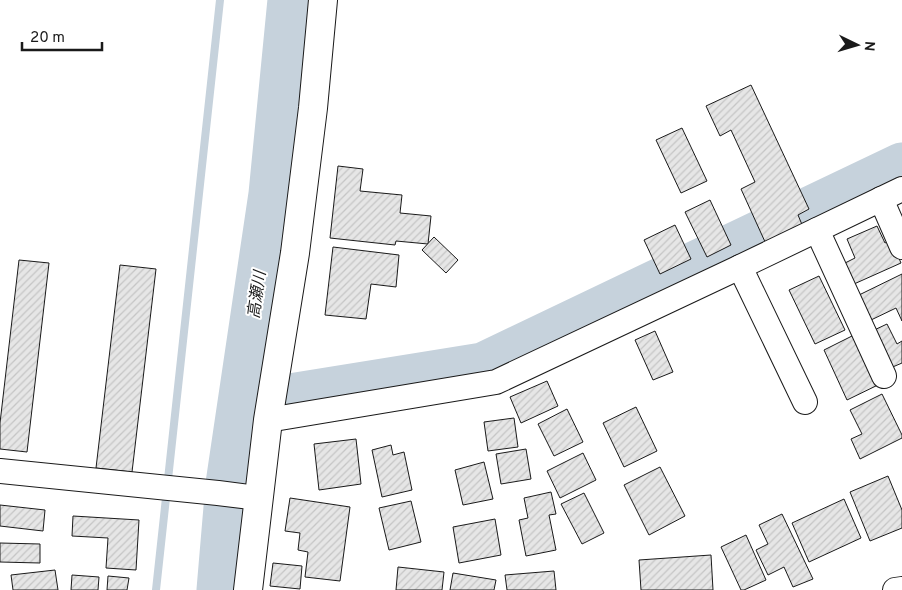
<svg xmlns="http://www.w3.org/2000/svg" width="902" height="590" font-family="Overpass,'Noto Sans JP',sans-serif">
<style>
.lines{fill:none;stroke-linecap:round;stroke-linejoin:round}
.stream{stroke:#c6d2dc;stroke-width:8}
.river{stroke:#c6d2dc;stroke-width:49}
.building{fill:url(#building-hatch);stroke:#1a1a1a}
.minor-casing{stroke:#1a1a1a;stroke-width:26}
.tertiary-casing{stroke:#1a1a1a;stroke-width:30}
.minor{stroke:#fff;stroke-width:24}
.tertiary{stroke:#fff;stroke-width:28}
.labels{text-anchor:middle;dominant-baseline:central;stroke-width:4;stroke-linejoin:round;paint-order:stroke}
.water-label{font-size:16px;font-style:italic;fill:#1a1a1a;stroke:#fff}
</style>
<defs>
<pattern id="building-hatch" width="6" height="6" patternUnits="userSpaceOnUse" patternTransform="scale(1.25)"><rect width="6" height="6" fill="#e6e6e6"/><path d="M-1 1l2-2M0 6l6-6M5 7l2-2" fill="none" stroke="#c5c5c5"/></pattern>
</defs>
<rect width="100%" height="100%" fill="#fff"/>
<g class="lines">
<!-- stream -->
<polyline class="stream" points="156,590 220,0"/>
<!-- river -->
<g class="river">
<polyline points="246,405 483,367 902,167"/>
<polyline points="221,590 230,484 273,194 292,0"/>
</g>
</g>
<!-- building -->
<g class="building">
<polygon points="751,85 809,209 798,215 803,227 766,244 741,189 755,182 731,130 720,136 706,106"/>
<polygon points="682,128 707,181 681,193 656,140"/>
<polygon points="338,166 363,169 360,191 402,195 400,213 431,216 428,244 396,241 395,245 330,238"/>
<polygon points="710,200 731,245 707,257 685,212"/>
<polygon points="675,225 691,259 660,274 644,240"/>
<polygon points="877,226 885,243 891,240 901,263 854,284 845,263 855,258 847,239"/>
<polygon points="434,237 458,260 446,273 422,250"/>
<polygon points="333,247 399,255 396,287 371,284 366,319 325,315"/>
<polygon points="19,260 49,263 27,452 0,449 0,423"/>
<polygon points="120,265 156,269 132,472 96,468"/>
<polygon points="902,274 902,321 896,308 871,320 859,295"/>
<polygon points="819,276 845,330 815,344 789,290"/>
<polygon points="887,324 897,344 902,341 902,363 888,369 870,332"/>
<polygon points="655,331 673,372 653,380 635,340"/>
<polygon points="858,333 882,383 847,400 824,350"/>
<polygon points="547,381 558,406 521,423 510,397"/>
<polygon points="882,394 902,435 902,438 860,459 851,439 862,434 850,410"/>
<polygon points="636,407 657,451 624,467 603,423"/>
<polygon points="567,409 583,442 554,456 538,424"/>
<polygon points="514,418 518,447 488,451 484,422"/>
<polygon points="356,439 361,484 319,490 314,444"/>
<polygon points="391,445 393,455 404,452 412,490 382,497 372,450"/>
<polygon points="526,449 531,479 501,484 496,454"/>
<polygon points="583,453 596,480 560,498 547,471"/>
<polygon points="484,462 493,499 463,505 455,470"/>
<polygon points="660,467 685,516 649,535 624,485"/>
<polygon points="888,476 902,510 902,528 870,541 850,492"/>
<polygon points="551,492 556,514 549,515 556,550 526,556 519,520 528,518 524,498"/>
<polygon points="584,493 604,533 582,544 561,504"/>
<polygon points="290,498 350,507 340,581 305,577 308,552 298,550 300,533 285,531"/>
<polygon points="844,499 861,538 809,562 792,523"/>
<polygon points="411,501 421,542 389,550 379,508"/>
<polygon points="0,505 45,510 43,531 0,526"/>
<polygon points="782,514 813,579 793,587 784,567 768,575 756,550 768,544 759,525"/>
<polygon points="73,516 139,520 136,570 106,568 108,538 72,536"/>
<polygon points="495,519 501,555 459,563 453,527"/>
<polygon points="746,535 766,580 744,590 741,590 721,547"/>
<polygon points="0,543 40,544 40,563 0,562"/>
<polygon points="711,555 713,590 641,590 639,560"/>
<polygon points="273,563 302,566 300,589 270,586"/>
<polygon points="398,567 444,572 442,590 396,590"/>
<polygon points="55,570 58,590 13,590 11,575"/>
<polygon points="554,571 556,590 507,590 505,575"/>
<polygon points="453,573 496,580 494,590 450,590"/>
<polygon points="72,575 99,577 98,590 71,590"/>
<polygon points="108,576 129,578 127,590 107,590"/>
</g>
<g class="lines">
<!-- minor casing -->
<g class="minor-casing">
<g id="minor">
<polyline points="881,199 902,247"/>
<polyline points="817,230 884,376"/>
<polyline points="740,267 805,402"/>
<polyline points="268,420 496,382 740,267 902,189"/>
<polyline points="0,471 218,493 258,498"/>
<polyline points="895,590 902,589"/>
</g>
</g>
<!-- tertiary casing -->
<g class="tertiary-casing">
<polyline id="tertiary" points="248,590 268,420 295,253 313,108 323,0"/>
</g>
<!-- minor -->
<use href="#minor" class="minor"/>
<!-- tertiary -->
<use href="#tertiary" class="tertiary"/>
</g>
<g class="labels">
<!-- water labels -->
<g class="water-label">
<text transform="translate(258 295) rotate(-82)">高瀬川</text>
</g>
</g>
<!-- north arrow -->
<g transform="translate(857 45) rotate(95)" stroke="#ffffff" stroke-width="4" paint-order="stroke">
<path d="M0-4L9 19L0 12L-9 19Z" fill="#1a1a1a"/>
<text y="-8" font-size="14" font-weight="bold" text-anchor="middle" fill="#1a1a1a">N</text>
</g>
<!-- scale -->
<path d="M22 42v8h80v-8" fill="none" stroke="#1a1a1a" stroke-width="2.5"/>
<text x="30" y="42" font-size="15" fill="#1a1a1a" stroke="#ffffff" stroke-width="4" paint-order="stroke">20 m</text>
</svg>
